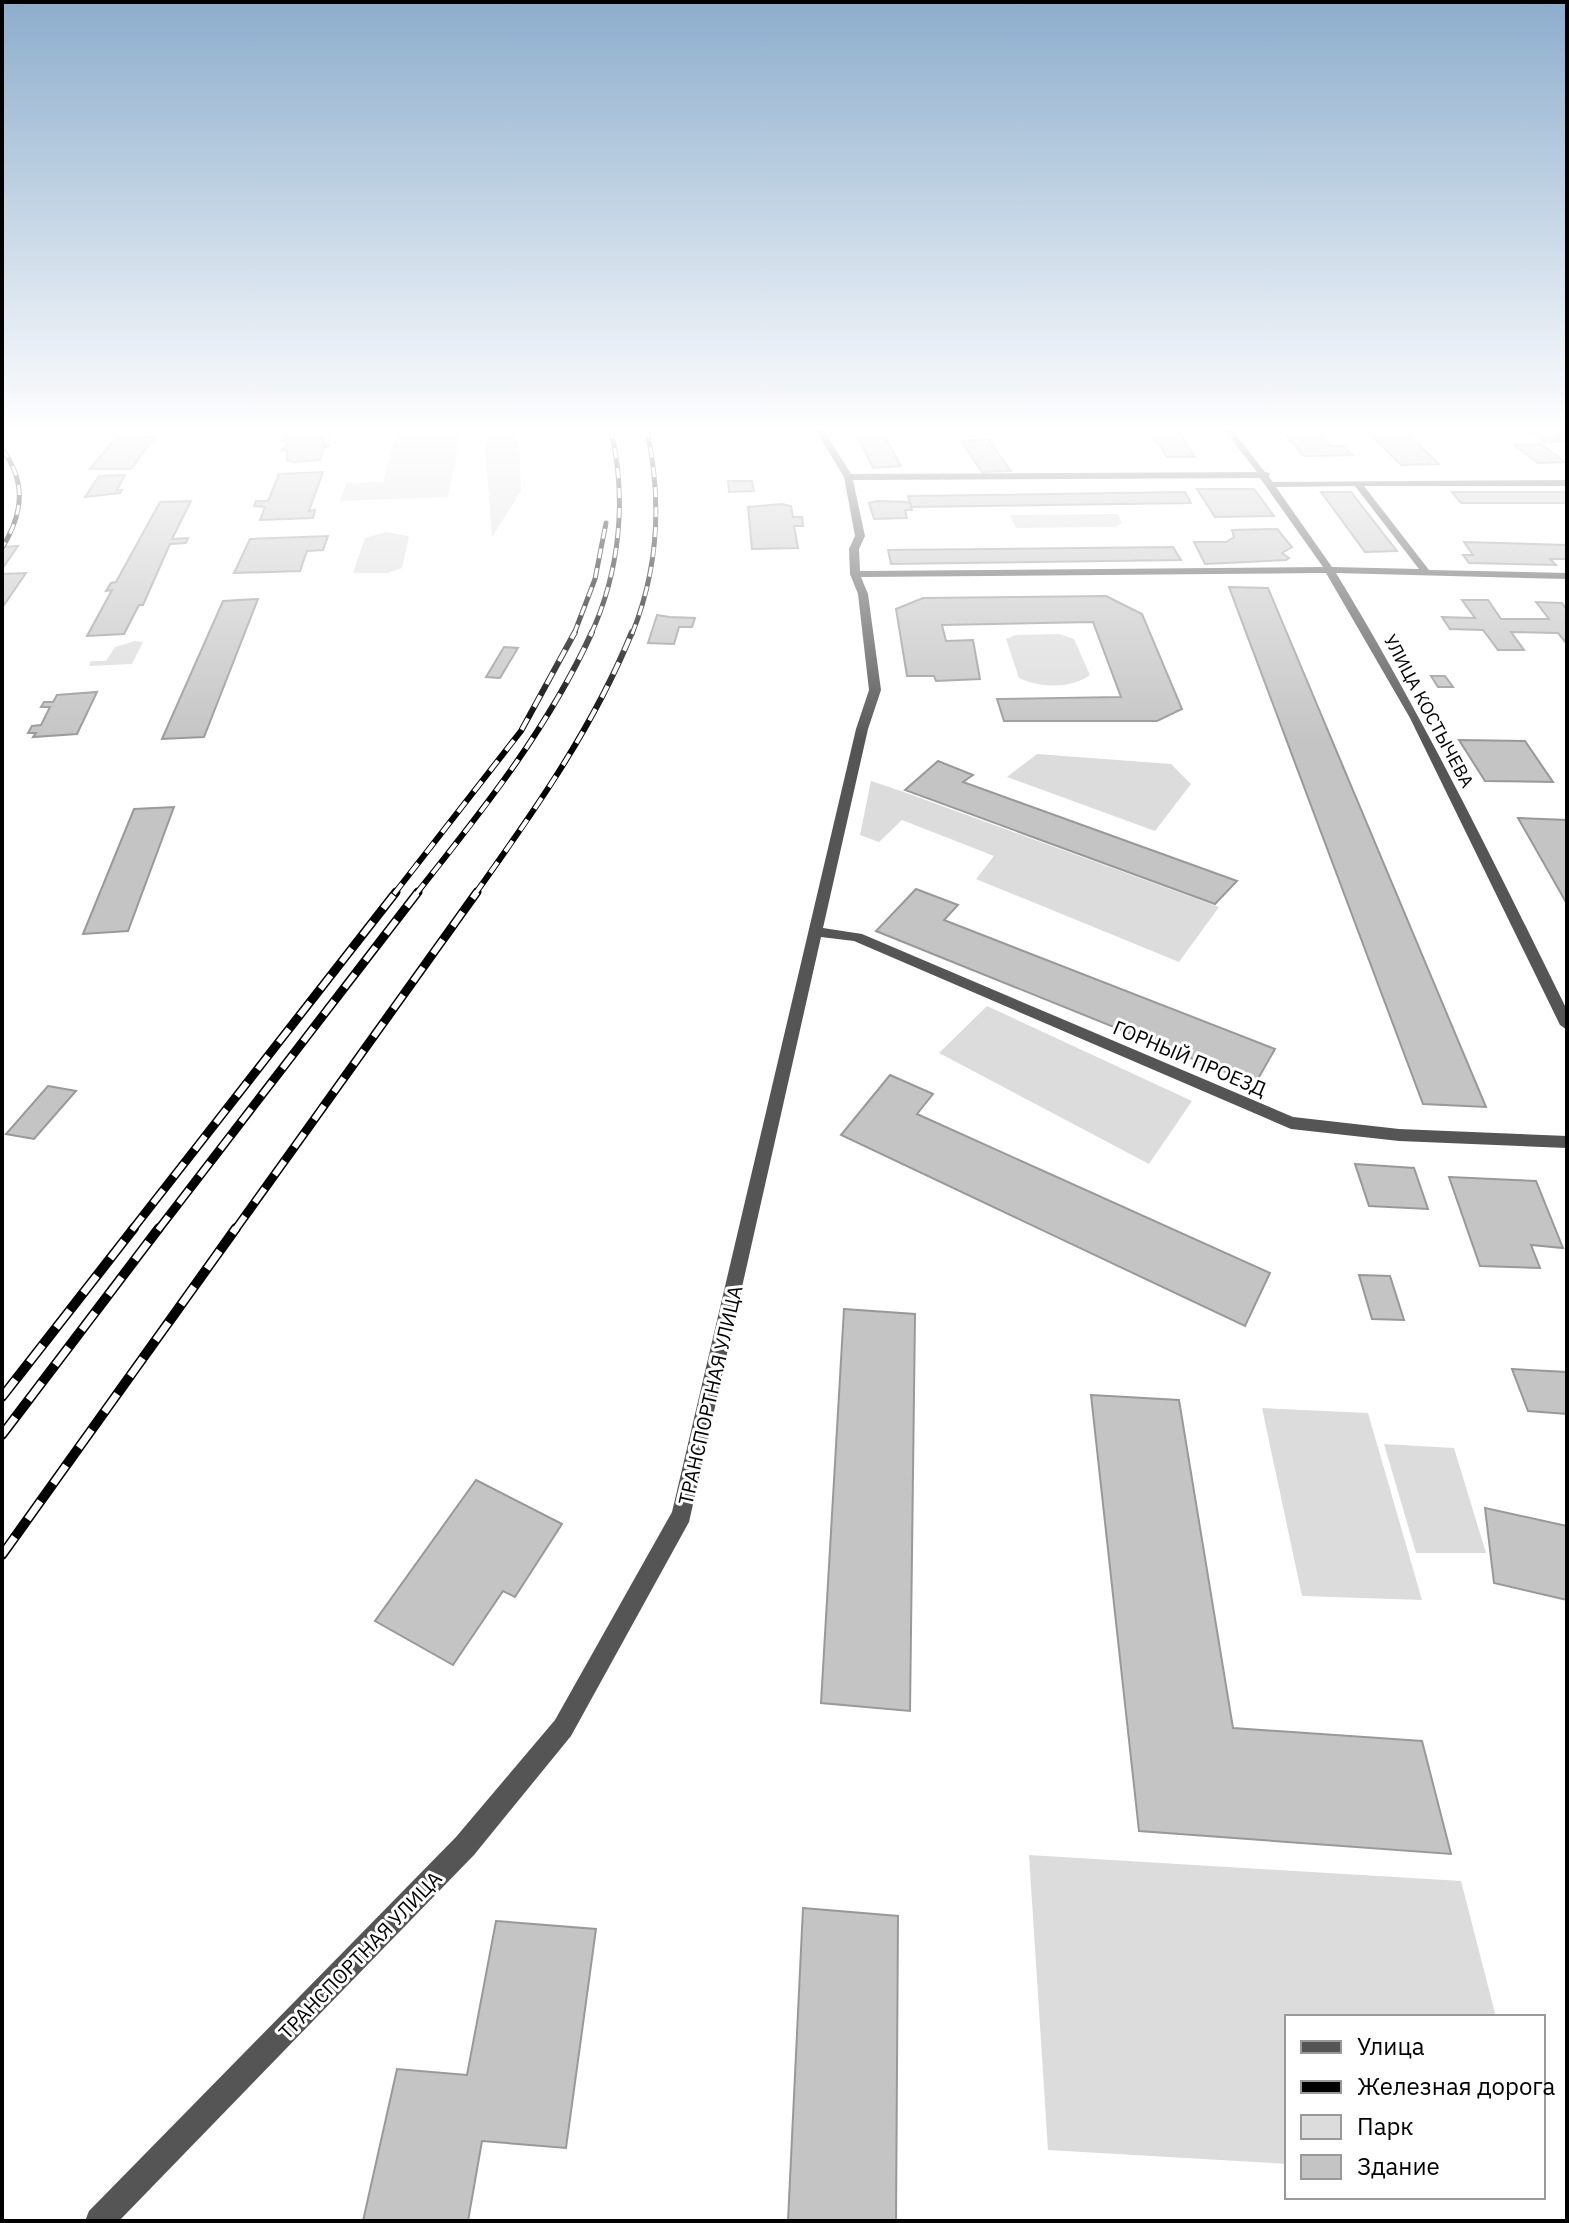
<svg xmlns="http://www.w3.org/2000/svg" width="1569" height="2223" font-family="'IBM Plex Sans',sans-serif">
<style>
.green{fill:#dcdcdc}
.building{fill:#c4c4c4;stroke:#999;stroke-width:2}
.lines{fill:none;stroke-linecap:round;stroke-linejoin:round}
.street{fill:#555;fill-rule:evenodd}
.rail-far3-casing{stroke:#000;stroke-width:5}
.rail-far2-casing{stroke:#000;stroke-width:6}
.rail-far1-casing{stroke:#000;stroke-width:9}
.rail-casing{stroke:#000;stroke-width:10}
.rail-far3{stroke:#fff;stroke-width:3;stroke-dasharray:10;stroke-linecap:butt}
.rail-far2{stroke:#fff;stroke-width:4;stroke-dasharray:13;stroke-linecap:butt}
.rail-far1{stroke:#fff;stroke-width:6;stroke-dasharray:17;stroke-linecap:butt}
.rail{stroke:#fff;stroke-width:7;stroke-dasharray:22;stroke-linecap:butt}
.labels{text-anchor:middle;dominant-baseline:central;stroke-width:6;stroke-linejoin:round;paint-order:stroke}
.far-street-label{font-size:18px;fill:#000;stroke:#fff}
.street-label{font-size:20px;fill:#000;stroke:#fff}
</style>
<rect width="100%" height="100%" fill="#fff"/>
<!-- green -->
<g class="green">
<polygon points="397,431 461,431 448,497 340,501 346,483 383,482"/>
<polygon points="484,431 516,431 519,438 521,491 492,537"/>
<polygon points="1118,514 1122,523 1115,527 1016,528 1010,515"/>
<polygon points="386,532 409,536 402,568 388,573 353,573 365,538"/>
<path d="M1059,634l15,5 16,36c-19,14 -50,13 -71,3l-13,-39 9,-4z"/>
<polygon points="135,641 143,642 132,664 89,666 91,661 106,661 115,647"/>
<polygon points="1037,754 1171,764 1191,784 1155,831 1007,777"/>
<polygon points="871,781 901,791 1219,907 1179,962 976,879 994,856 902,820 879,842 860,835"/>
<polygon points="987,1006 1192,1101 1149,1164 939,1053"/>
<polygon points="1262,1408 1368,1413 1422,1600 1302,1596"/>
<polygon points="1384,1444 1454,1448 1486,1553 1416,1553"/>
<polygon points="1029,1855 1461,1881 1496,2017 1287,2017 1287,2164 1048,2150"/>
</g>
<!-- building -->
<g class="building">
<polygon points="283,431 327,432 330,433 323,438 324,444 329,446 324,448 320,460 292,462 287,460 287,451 282,450 288,444 282,440 287,436"/>
<polygon points="855,431 882,431 901,466 873,468"/>
<polygon points="1150,431 1178,431 1195,457 1167,457"/>
<polygon points="1282,431 1317,431 1331,446 1343,446 1352,455 1304,456"/>
<polygon points="1367,431 1404,431 1439,464 1401,465"/>
<polygon points="1530,431 1567,431 1567,437 1553,434 1563,441 1545,442"/>
<polygon points="155,437 131,469 90,469 116,438"/>
<polygon points="988,439 1011,471 982,472 961,441"/>
<polygon points="1541,444 1565,462 1538,463 1514,445"/>
<polygon points="323,472 309,511 315,510 313,518 260,520 265,507 254,506 256,501 268,501 279,474"/>
<polygon points="125,475 117,490 122,490 120,493 85,497 99,476"/>
<polygon points="728,481 752,481 754,491 729,492"/>
<polygon points="1197,489 1254,489 1274,516 1215,517"/>
<polygon points="1185,492 1191,503 911,507 908,496"/>
<polygon points="1321,492 1351,492 1397,551 1365,552"/>
<polygon points="1452,492 1567,492 1567,503 1461,503"/>
<polygon points="191,501 172,539 188,538 186,543 170,544 143,605 139,605 124,634 87,636 112,590 106,591 111,583 116,582 160,502"/>
<polygon points="877,501 910,502 912,510 905,510 907,518 874,519 869,503"/>
<polygon points="782,504 791,506 793,517 802,517 803,526 794,526 798,548 752,549 748,507"/>
<polygon points="1277,529 1292,547 1282,553 1289,558 1286,560 1205,564 1194,542 1226,542 1234,537 1232,530"/>
<polygon points="328,536 323,550 307,551 300,571 234,573 250,539"/>
<polygon points="1464,542 1567,545 1567,559 1550,559 1556,565 1469,563 1463,555 1473,555"/>
<polygon points="18,546 2,569 2,547"/>
<polygon points="1173,547 1181,560 891,564 888,550"/>
<polygon points="26,573 2,608 2,574"/>
<polygon points="1229,587 1268,588 1486,1107 1423,1104"/>
<polygon points="1106,596 1142,614 1182,709 1157,721 1004,721 997,699 1121,697 1093,622 942,625 946,641 973,640 980,679 936,681 934,676 907,676 896,609 923,598"/>
<polygon points="258,599 204,737 162,739 223,601"/>
<polygon points="1462,600 1488,600 1501,619 1549,619 1536,602 1562,603 1567,610 1567,644 1558,633 1511,632 1524,650 1498,650 1483,630 1450,629 1442,617 1475,618"/>
<polygon points="657,615 670,617 695,618 692,627 679,627 674,644 648,643"/>
<polygon points="504,647 518,648 500,678 486,677"/>
<polygon points="1431,676 1445,676 1453,687 1438,687"/>
<polygon points="97,692 77,734 33,737 36,733 28,733 32,726 41,725 50,707 41,707 44,702 53,702 57,695"/>
<polygon points="1459,740 1525,741 1553,782 1485,781"/>
<polygon points="938,761 973,775 963,782 1237,881 1215,904 905,790"/>
<polygon points="174,807 128,931 83,934 134,809"/>
<polygon points="1518,818 1567,820 1567,904"/>
<polygon points="916,889 958,905 944,920 1275,1049 1255,1084 876,931"/>
<polygon points="890,1075 933,1094 917,1114 1270,1273 1245,1326 841,1135"/>
<polygon points="48,1086 76,1091 34,1139 6,1134"/>
<polygon points="1355,1164 1414,1168 1428,1209 1369,1206"/>
<polygon points="1449,1177 1536,1181 1563,1248 1531,1245 1540,1268 1480,1266"/>
<polygon points="1359,1275 1390,1276 1404,1320 1372,1319"/>
<polygon points="844,1309 915,1314 910,1711 821,1703"/>
<polygon points="1512,1369 1567,1372 1567,1414 1528,1411"/>
<polygon points="1091,1395 1179,1400 1233,1728 1422,1741 1451,1854 1139,1831"/>
<polygon points="476,1480 562,1524 515,1597 503,1591 453,1665 375,1621"/>
<polygon points="1485,1508 1567,1526 1567,1600 1494,1583"/>
<polygon points="803,1908 898,1916 896,2221 788,2221"/>
<polygon points="496,1921 596,1929 566,2148 482,2141 468,2221 363,2221 397,2069 467,2075"/>
</g>
<g class="lines">
<!-- street -->
<path class="street" d="M816,431h8l27,43 406,-2 -32,-41h8l32,41 5,1 -1,4 4,5 294,-2v6h-203l65,84 138,3v6l-231,-6c86,141 158,289 231,437v20l-7,-5 -150,-307 -84,-145 -465,4 7,17 13,96 -13,39 -45,199 39,6 431,183 106,12 168,7v12l-168,-7 -108,-12 -437,-188 -33,-4 -132,585 -118,214 -97,119 -355,366h-34l4,-10 367,-374 99,-117 117,-208 184,-783 13,-39 -11,-96 -8,-20 -1,-25 6,-13 -11,-59zM1260,478l63,89 -463,4 -1,-22 6,-13 -12,-56zM1355,486l64,83 -87,-2 -56,-80z"/>
<!-- rail-far3 casing -->
<g class="rail-far3-casing">
<g id="rail-far3">
<path d="M2,449c25,33 21,65 0,99"/>
<polyline points="574,634 595,579 606,523"/>
<path d="M591,634c29,-63 36,-136 20,-203"/>
<path d="M632,634c27,-67 30,-134 15,-203"/>
</g>
</g>
<!-- rail-far2 casing -->
<g class="rail-far2-casing">
<g id="rail-far2">
<polyline points="394,894 521,731 575,632"/>
<path d="M416,894c66,-83 132,-165 176,-262"/>
<path d="M475,894c60,-84 118,-166 157,-262"/>
</g>
</g>
<!-- rail-far1 casing -->
<g class="rail-far1-casing">
<g id="rail-far1">
<polyline points="132,1230 396,892"/>
<polyline points="158,1230 418,892"/>
<polyline points="235,1230 477,892"/>
</g>
</g>
<!-- rail casing -->
<g class="rail-casing">
<g id="rail">
<polyline points="2,1397 134,1228"/>
<polyline points="2,1435 159,1228"/>
<polyline points="2,1555 236,1228"/>
</g>
</g>
<!-- rail-far3 -->
<use href="#rail-far3" class="rail-far3"/>
<!-- rail-far2 -->
<use href="#rail-far2" class="rail-far2"/>
<!-- rail-far1 -->
<use href="#rail-far1" class="rail-far1"/>
<!-- rail -->
<use href="#rail" class="rail"/>
</g>
<!-- sky -->
<linearGradient id="sky" x2="0" y2="1"><stop stop-color="#8cadcc"/><stop offset="0.58" stop-color="#fff"/><stop offset="1" stop-color="#fff" stop-opacity="0"/></linearGradient>
<rect width="1569" height="742" fill="url(#sky)"/>
<g class="labels">
<!-- far-street labels -->
<g class="far-street-label">
<text transform="translate(1429 711) rotate(62)">УЛИЦА КОСТЫЧЕВА</text>
</g>
<!-- street labels -->
<g class="street-label">
<text transform="translate(1190 1058) rotate(23)">ГОРНЫЙ ПРОЕЗД</text>
<text transform="translate(710 1395) rotate(-77)">ТРАНСПОРТНАЯ УЛИЦА</text>
<text transform="translate(360 1955) rotate(-46)">ТРАНСПОРТНАЯ УЛИЦА</text>
</g>
</g>
<!-- border -->
<rect width="1569" height="2223" fill="none" stroke="#000000" stroke-width="8"/>
<!-- legend -->
<rect x="1285" y="2015" width="260" height="184" fill="#ffffff" stroke="#999999" stroke-width="2"/>
<rect x="1301" y="2041" width="40" height="12" fill="#555555" stroke="#999999" stroke-width="2"/>
<text x="1357" y="2055" font-size="24" fill="#000000">Улица</text>
<rect x="1301" y="2081" width="40" height="12" fill="#000000" stroke="#999999" stroke-width="2"/>
<text x="1357" y="2095" font-size="24" fill="#000000">Железная дорога</text>
<rect x="1301" y="2115" width="40" height="24" fill="#dcdcdc" stroke="#999999" stroke-width="2"/>
<text x="1357" y="2135" font-size="24" fill="#000000">Парк</text>
<rect x="1301" y="2155" width="40" height="24" fill="#c4c4c4" stroke="#999999" stroke-width="2"/>
<text x="1357" y="2175" font-size="24" fill="#000000">Здание</text>
</svg>
